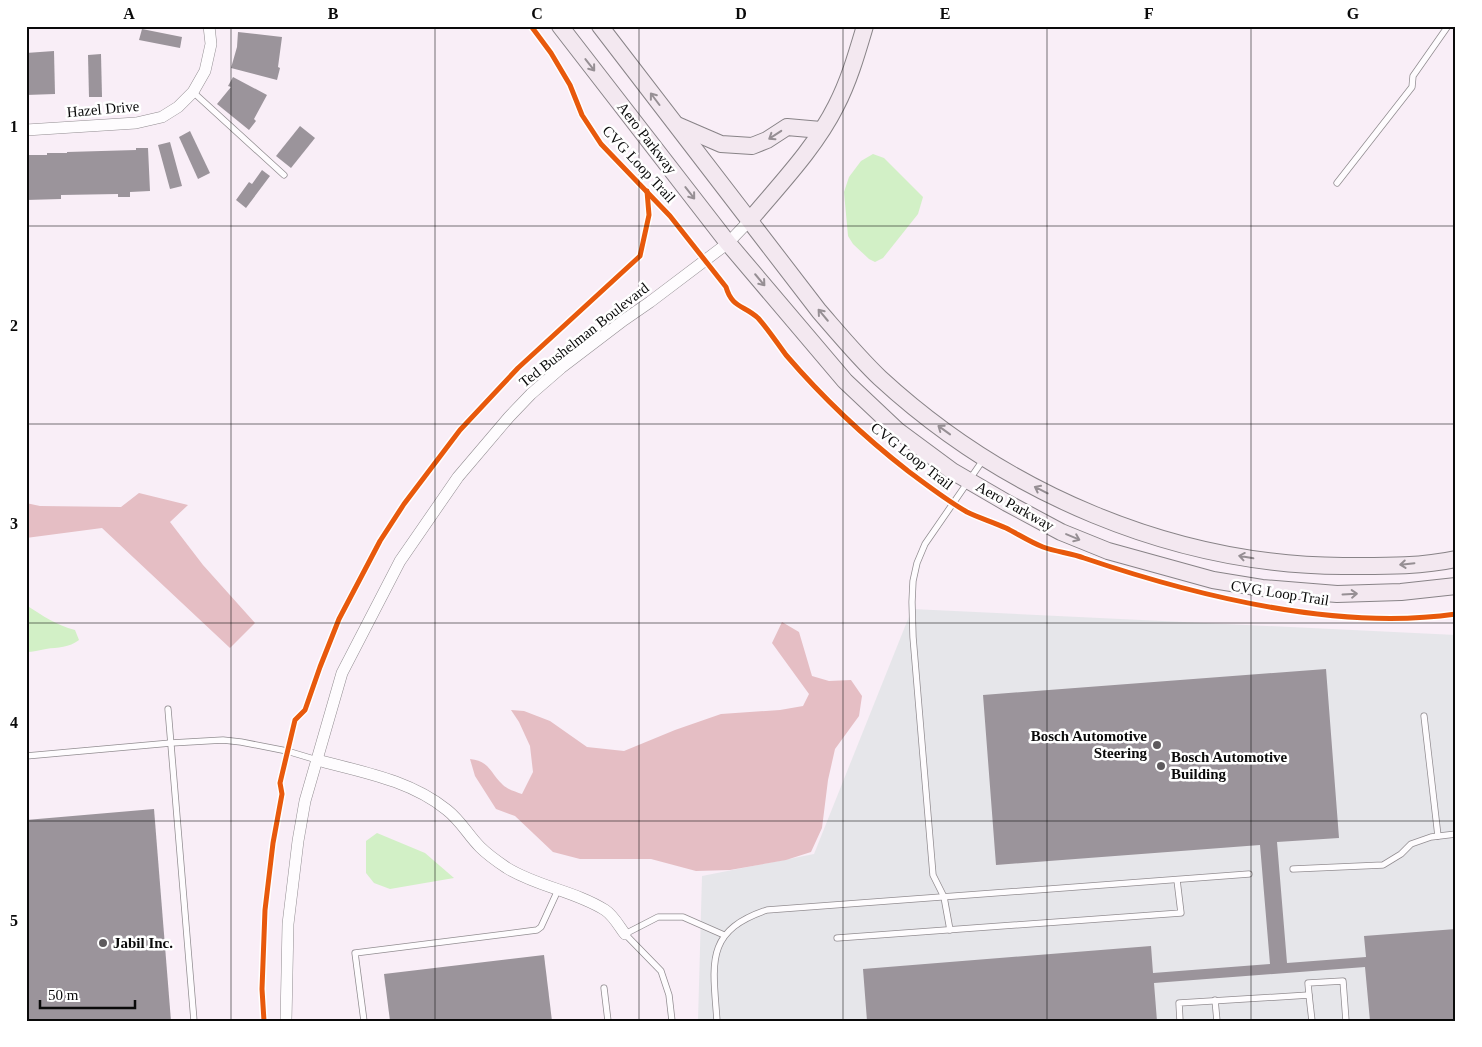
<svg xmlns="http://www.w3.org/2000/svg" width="1482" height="1047" font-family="Georgia,serif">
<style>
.industrial{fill:#e6e6ea}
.forest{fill:#e5bec4}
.water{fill:#d2f0c6}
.building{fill:#9b949b}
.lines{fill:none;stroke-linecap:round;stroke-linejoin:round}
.lane-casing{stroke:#928d91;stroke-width:7}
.street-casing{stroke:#928d91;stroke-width:12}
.secondary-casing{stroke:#888387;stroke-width:18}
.lane{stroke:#fefcfe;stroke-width:5.5}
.street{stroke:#fefcfe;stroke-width:11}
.secondary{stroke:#f3e8f0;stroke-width:16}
.cycleway-casing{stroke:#fff;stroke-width:8}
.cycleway{stroke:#e8590c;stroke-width:5}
.oneway{stroke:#968f94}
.grid{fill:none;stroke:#0a0a0a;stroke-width:1;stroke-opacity:0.55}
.poi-dot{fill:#5e5a5d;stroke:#fff;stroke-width:2}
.labels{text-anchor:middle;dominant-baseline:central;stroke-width:5;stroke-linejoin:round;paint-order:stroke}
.street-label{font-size:15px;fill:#0a0a0a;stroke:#fff}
.poi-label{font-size:15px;font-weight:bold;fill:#0a0a0a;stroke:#fff;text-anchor:start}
.neatline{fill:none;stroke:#0a0a0a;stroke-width:2}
.grid-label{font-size:16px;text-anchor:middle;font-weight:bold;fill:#0a0a0a}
</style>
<rect width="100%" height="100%" fill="#f9eef7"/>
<!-- industrial -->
<polygon class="industrial" points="912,609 1456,635 1456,1021 698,1021 702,876 814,854"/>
<!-- forest -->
<g class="forest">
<polygon points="139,493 188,505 170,522 203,565 255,623 230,648 102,528 26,538 26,503 40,506 121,507"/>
<path d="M782,622l17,10 13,44 17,5 22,-1 11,16 -3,20 -24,33 -7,31 -6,48 -11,24 -25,8 -56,10 -34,1 -45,-12h-71l-27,-7 -38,-36 -19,-7 -21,-33 -5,-17c20,2 20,14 33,26 4,4 13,7 19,9l11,-22 -3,-26 -11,-24 -8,-12 13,1 26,10 37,26 37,4 51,-21 46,-16 59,-4 23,-4 6,-12 -37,-51z"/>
</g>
<!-- water -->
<g class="water">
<polygon points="873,154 884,158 923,197 918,214 883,258 875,262 869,259 853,244 848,236 844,192 849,177 861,161"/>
<path d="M26,605c17,11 30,20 49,25l4,10c-10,8 -21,7 -33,9 -7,1 -13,3 -20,3z"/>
<polygon points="377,833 425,853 454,878 390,889 374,883 366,873 366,841"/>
</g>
<!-- building -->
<g class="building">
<polygon points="142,29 182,37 180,48 139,40"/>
<polygon points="238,32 282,37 278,67 280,68 277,80 231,68 237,47"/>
<polygon points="54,51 55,94 26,95 26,53"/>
<polygon points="101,54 102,97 89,97 88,55"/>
<polygon points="233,77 267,95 254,119 256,121 249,130 217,104 231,87 228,86"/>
<polygon points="300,126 315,138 291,168 276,156"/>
<polygon points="190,131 210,173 198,179 179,137"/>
<polygon points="170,142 182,186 170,189 158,145"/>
<polygon points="136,148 148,148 150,191 130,192 130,197 118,197 118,194 61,195 61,199 26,200 26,155 47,155 47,153 67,153 67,152 136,150"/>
<polygon points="262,170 270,176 246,208 236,200 249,182 252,184"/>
<polygon points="1326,669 1339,838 1277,842 1287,963 1366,957 1364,936 1456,929 1456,1021 1370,1021 1365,967 1154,983 1157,1021 867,1021 863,969 1151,946 1153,973 1270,964 1260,845 996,865 983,695"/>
<polygon points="154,809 171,1021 26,1021 26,820"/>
<polygon points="544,955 552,1021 390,1021 384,974"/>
</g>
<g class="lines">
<!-- lane casing -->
<g class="lane-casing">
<g id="lane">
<polyline points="193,92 284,175"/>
<polyline points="1337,183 1412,87 1413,76 1448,26"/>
<polyline points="168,709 194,1021"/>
<polyline points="1424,716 1438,836"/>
<polyline points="26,756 171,743 223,740 241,742 287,751 317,760"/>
<polyline points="1293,869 1383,865 1401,854 1411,844 1431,837 1456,834"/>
<polyline points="950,930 944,897 933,875 913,637 912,602 913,581 917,563 925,544 983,460"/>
<polyline points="837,938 1181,913 1177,880"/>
<polyline points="604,988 608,1021"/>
<polyline points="1309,995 1308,983 1343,981 1346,1021"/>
<polyline points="1215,1000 1217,1021"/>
<polyline points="364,1021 355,953 537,930 541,927 558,890"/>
<polyline points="672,1021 669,995 661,971 625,934 658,917 683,917 724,935"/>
<path d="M717,1021c-4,-57 -13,-90 50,-111l482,-36"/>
<polyline points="1180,1021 1179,1003 1309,995 1312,1021"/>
</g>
</g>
<!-- street casing -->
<g class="street-casing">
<g id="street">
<polyline points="26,130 136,123 162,117 178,107 193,92 205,71 211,44 209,26"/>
<path d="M317,760c45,12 93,20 130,50 14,11 21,25 33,37 8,8 18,15 27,21 31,19 68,23 98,42 8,5 14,16 20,24"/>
<polyline points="286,1021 288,924 298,841 305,801 342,673 400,561 458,477 509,417 531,394 561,368 624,320 650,302 728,243 750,220"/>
</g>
</g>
<!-- secondary casing -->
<g class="secondary-casing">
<g id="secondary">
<polyline points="560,26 728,243 845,381 898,431 952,471 1007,503 1061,532 1108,551 1213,580 1262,588 1337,594 1401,592 1456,586"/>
<path d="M600,26l219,285c20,23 39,46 61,67 125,115 292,187 463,188 37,0 76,1 113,-7"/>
<polyline points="677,125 721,144 752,146 767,140 787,127 821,130"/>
<path d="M750,220c30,-36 65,-72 86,-114 13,-25 21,-53 29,-80"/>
</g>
</g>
<!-- lane -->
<use href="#lane" class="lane"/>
<!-- street -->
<use href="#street" class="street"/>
<!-- secondary -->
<use href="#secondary" class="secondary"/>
<!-- cycleway casing -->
<g class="cycleway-casing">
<g id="cycleway">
<path d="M531,26l20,27 19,32 12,30 19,29 69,72 56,71c6,21 18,18 32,31 10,11 19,25 28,37 37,43 77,81 122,116 19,14 38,29 59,41 12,6 26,10 39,16 12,6 24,14 37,19 13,5 28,6 41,11 112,38 253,73 372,56"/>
<polyline points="264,1021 262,989 265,910 273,843 282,794 280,783 295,720 305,710 320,667 339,619 380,541 404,504 460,430 518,368 640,256 649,215 647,191"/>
</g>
</g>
<!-- cycleway -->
<use href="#cycleway" class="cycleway"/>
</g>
<!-- one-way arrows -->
<defs><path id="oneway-shaft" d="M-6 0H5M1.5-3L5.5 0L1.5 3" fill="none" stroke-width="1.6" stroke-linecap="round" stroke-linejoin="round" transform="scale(1.25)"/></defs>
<g class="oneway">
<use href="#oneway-shaft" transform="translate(590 65) rotate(52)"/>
<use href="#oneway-shaft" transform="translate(655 99) rotate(-127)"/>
<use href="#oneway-shaft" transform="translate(775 135) rotate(147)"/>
<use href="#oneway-shaft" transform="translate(690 193) rotate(52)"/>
<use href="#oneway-shaft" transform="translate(760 280) rotate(50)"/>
<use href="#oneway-shaft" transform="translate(823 315) rotate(-130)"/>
<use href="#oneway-shaft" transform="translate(944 430) rotate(-144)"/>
<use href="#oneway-shaft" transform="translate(1041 490) rotate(-153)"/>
<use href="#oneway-shaft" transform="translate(1073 537) rotate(23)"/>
<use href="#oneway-shaft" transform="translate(1246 557) rotate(-170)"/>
<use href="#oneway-shaft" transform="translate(1407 564) rotate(174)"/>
<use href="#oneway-shaft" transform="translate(1350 594) rotate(-3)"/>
</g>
<!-- grid -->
<path class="grid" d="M231,26v995M435,26v995M639,26v995M843,26v995M1047,26v995M1251,26v995M26,226h1430M26,424h1430M26,623h1430M26,821h1430"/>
<!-- markers -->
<g class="poi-dot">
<circle cx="1157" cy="745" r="5"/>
<circle cx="1161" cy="766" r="5"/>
<circle cx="103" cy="943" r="5"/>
</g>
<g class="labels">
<!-- street labels -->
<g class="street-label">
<text transform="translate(103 109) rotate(-5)">Hazel Drive</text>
<text transform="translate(647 138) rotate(52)">Aero Parkway</text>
<text transform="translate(639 164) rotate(47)">CVG Loop Trail</text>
<text transform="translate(584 335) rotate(-38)">Ted Bushelman Boulevard</text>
<text transform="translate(912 456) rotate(38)">CVG Loop Trail</text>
<text transform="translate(1015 506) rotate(29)">Aero Parkway</text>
<text transform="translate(1280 593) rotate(9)">CVG Loop Trail</text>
</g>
<!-- poi labels -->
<g class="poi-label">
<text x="1147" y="736" text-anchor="end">Bosch Automotive<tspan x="1147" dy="17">Steering</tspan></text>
<text x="1171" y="757">Bosch Automotive<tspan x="1171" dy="17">Building</tspan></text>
<text x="113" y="943">Jabil Inc.</text>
</g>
</g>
<!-- border -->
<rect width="1482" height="1047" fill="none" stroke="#ffffff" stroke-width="55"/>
<!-- scale -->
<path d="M40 1000v8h95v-8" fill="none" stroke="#0a0a0a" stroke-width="2.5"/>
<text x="48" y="1000" font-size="15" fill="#0a0a0a" stroke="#ffffff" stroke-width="4" paint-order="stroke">50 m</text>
<rect x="28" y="28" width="1426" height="992" class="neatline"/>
<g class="grid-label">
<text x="129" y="19">A</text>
<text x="333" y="19">B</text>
<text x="537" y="19">C</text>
<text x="741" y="19">D</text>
<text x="945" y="19">E</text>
<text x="1149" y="19">F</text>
<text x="1353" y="19">G</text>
<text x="14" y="132">1</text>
<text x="14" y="331">2</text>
<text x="14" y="529">3</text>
<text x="14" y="728">4</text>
<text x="14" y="926">5</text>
</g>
</svg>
